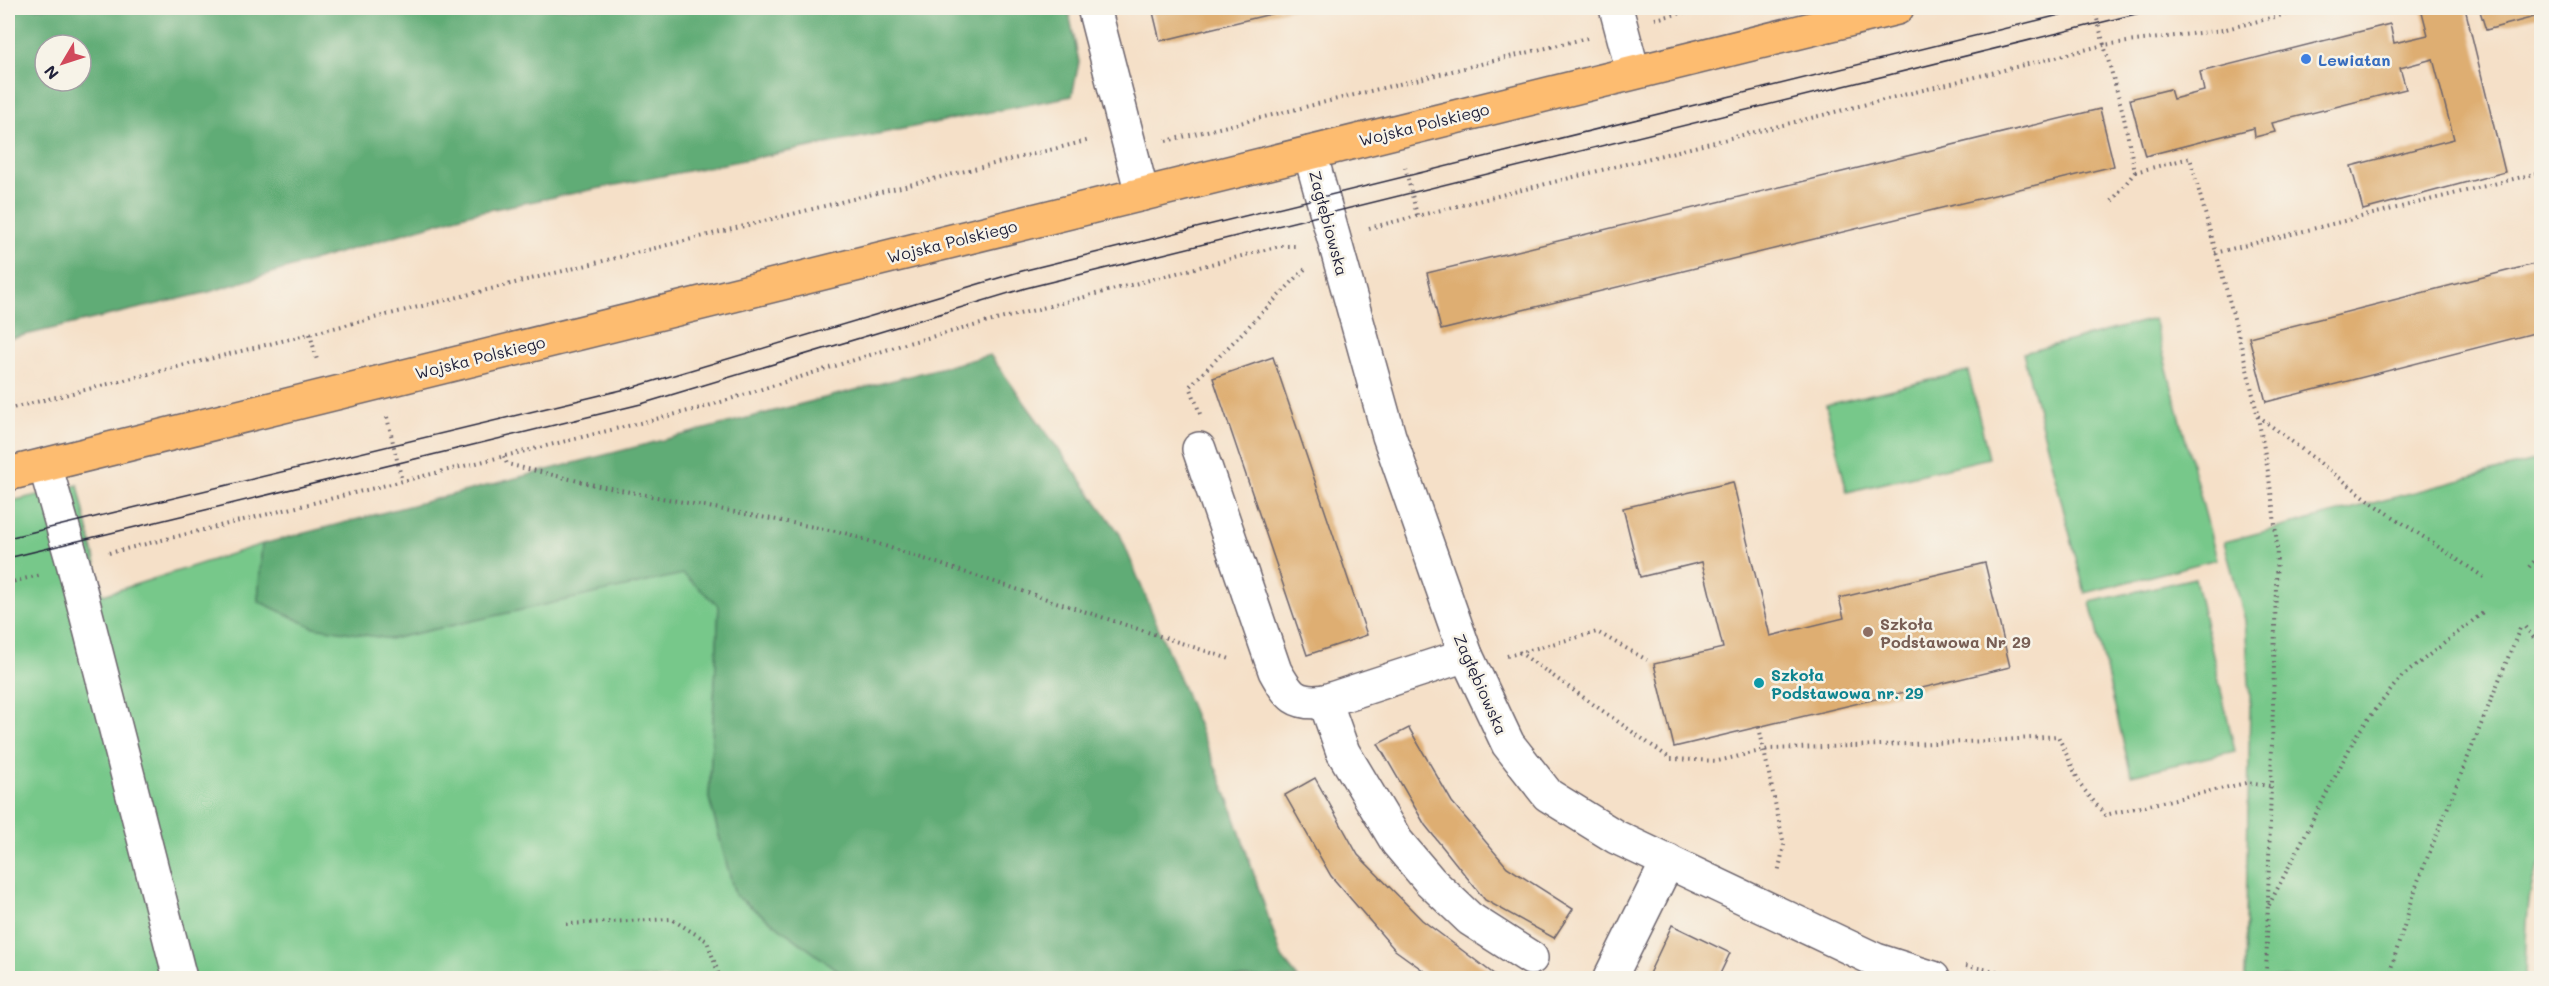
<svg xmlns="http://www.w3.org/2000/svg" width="2549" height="986" font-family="Mali,sans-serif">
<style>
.green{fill:#77c88a;stroke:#4c7562;stroke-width:1.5}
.forest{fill:#61ac76;stroke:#426758;stroke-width:1.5;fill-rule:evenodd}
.building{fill:#deae72}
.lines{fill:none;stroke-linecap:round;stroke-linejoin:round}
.minor-casing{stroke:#6c646c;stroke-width:36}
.major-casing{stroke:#6c646c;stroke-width:36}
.path{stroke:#6c646c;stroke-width:4;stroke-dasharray:1.5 4.5;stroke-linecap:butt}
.minor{stroke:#fff;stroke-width:33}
.major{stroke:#fdbc6f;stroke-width:33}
.tram{stroke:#22223b;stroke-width:1.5}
.shop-dot{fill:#3f7fe0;stroke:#f7f3e8;stroke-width:2}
.education-dot{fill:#8d6e63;stroke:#f7f3e8;stroke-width:2}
.culture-dot{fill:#0f9aa8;stroke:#f7f3e8;stroke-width:2}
.labels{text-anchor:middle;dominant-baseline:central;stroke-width:5;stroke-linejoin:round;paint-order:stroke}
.shop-label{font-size:16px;font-weight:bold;fill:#366cbe;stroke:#f7f3e8;text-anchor:start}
.street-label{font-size:16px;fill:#22223b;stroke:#f7f3e8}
.education-label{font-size:16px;font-weight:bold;fill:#785e54;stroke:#f7f3e8;text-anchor:start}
.culture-label{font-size:16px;font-weight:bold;fill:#0d838f;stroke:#f7f3e8;text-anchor:start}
</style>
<rect width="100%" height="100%" fill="#f7f3e8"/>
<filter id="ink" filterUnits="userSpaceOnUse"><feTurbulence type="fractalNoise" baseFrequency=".0167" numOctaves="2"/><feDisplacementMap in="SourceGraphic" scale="12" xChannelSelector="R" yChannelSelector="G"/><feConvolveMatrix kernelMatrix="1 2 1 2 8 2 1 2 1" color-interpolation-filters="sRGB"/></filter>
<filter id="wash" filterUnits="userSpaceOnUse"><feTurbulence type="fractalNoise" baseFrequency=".008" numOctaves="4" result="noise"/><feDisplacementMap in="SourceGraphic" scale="24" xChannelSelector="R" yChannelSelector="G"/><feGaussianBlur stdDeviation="1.35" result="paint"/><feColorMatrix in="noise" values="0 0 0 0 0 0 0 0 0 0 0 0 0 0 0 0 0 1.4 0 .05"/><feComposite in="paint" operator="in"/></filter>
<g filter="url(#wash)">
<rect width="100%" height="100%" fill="#f5e0c8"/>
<!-- green -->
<g class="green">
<polygon points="2154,319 2217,559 2085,593 2023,353"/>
<polygon points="1968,371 1989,458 1847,492 1826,405"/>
<path d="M2541,459l1,404c-17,13 -16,92 -17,115h-280l5,-280 -5,-78 -21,-78z"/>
<polygon points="78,485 103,595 262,544 258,602 391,639 683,573 719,606 709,798 735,895 848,978 8,978 8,502"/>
<polygon points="2195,578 2235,751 2131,775 2090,602"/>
</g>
<!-- forest -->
<g class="forest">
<path d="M8,8h1060l11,54 -7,34 -604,118 -259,78 -201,47zM45,45h36v36h-36z"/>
<polygon points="990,355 1120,534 1229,800 1282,958 1298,978 848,978 735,895 709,798 719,606 683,574 391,639 313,627 258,601 262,544"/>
</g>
<g id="blocks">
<!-- building -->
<g class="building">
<polygon points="1152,8 1295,8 1160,41"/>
<polygon points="2421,8 2465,8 2505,172 2363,210 2351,166 2454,139 2433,59 2400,68 2406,89 2272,123 2275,132 2255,137 2254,128 2145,156 2130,99 2170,89 2173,99 2204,91 2200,72 2390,24 2394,43 2428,35"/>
<polygon points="2479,8 2542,8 2542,15 2486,30"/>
<polygon points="2100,109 2114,166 1441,330 1427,273"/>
<polygon points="2542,262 2542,331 2266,402 2249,337"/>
<polygon points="1273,357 1367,635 1307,655 1213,378"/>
<polygon points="1733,482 1770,636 1844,618 1839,598 1985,563 2010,667 1674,747 1654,664 1723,648 1702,562 1640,577 1623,508"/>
<polygon points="1409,728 1452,802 1507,867 1573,909 1554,938 1485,900 1425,825 1378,744"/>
<polygon points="1315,778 1358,855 1422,920 1499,978 1434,978 1395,950 1331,876 1285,795"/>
<polygon points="1672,925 1730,953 1718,978 1647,978"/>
</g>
</g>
</g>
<g filter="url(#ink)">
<use href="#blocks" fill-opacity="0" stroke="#6c646c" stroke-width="1.5"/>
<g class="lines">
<!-- minor casing -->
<g class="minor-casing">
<g id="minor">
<polyline points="1094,8 1142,194"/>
<polyline points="1616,8 1633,72"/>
<polyline points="1310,153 1389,436 1466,655 1508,744 1548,795 1616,837 1876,960 1933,978"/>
<path d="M1199,449l76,222c14,25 20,34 50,30l141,-46"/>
<polyline points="45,465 73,563 180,978"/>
<polyline points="1325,701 1343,752 1397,842 1430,881 1470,919 1531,958"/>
<polyline points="1610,978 1668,861"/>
</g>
</g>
<!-- major casing -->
<g class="major-casing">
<polyline id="major" points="8,474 1897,8"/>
</g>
<!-- path -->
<g class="path">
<polyline points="2094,8 2104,45 2222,30 2311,8"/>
<polyline points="1655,19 1704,8"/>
<polyline points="1166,141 1587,38"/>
<polyline points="1405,167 1417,215"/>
<path d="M2135,172l55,-14c34,128 77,257 87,389l-11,431"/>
<polyline points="1369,228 2104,45 2123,113 2135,172 2112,201"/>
<polyline points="2215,253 2542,172"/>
<polyline points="310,334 317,360"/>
<polyline points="8,409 1090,140"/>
<polyline points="1200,414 1190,386 1305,269"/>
<polyline points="2258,416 2374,504 2485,578"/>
<polyline points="387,417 402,481"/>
<polyline points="504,456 507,464 599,486 845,533 1233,660"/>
<polyline points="109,553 705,407 908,343 1280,246 1298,246"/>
<polyline points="2529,567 2542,553"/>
<polyline points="8,583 39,575"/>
<polyline points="2525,627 2542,648"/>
<polyline points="1519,652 1671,759 1718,761 1769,749 1991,741 2058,736 2081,786 2105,815 2246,783 2271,786"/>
<polyline points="1507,656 1597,632 1647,660"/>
<polyline points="1759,727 1784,845 1778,873"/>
<polyline points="2269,905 2357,734 2400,678 2484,612"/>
<polyline points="566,924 671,919 707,941 720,978"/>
<polyline points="1966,966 2039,978"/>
<polyline points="2388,978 2418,881 2520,628"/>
</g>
<!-- minor -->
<use href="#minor" class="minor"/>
<!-- major -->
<use href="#major" class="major"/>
<!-- tram -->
<g class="tram">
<polyline points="8,538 634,387 1022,271 2088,8"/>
<polyline points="8,558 641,404 1026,288 2160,8"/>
</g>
</g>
</g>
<!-- markers -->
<circle class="shop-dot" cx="2306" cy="59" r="6"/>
<circle class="education-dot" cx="1868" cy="632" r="6"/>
<circle class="culture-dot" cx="1759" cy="683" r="6"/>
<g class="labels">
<!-- shop labels -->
<g class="shop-label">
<text x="2318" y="59">Lewiatan</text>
</g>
<!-- street labels -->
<g class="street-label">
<text transform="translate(1424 124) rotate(-14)">Wojska Polskiego</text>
<text transform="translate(1329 223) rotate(75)">Zagłębiowska</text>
<text transform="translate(952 241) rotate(-14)">Wojska Polskiego</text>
<text transform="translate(480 357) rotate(-14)">Wojska Polskiego</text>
<text transform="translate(1481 684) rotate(66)">Zagłębiowska</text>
</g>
<!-- education labels -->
<g class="education-label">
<text x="1880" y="623">Szkoła<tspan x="1880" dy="18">Podstawowa Nr 29</tspan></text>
</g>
<!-- culture labels -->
<g class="culture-label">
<text x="1771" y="674">Szkoła<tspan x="1771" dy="18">Podstawowa nr. 29</tspan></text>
</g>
</g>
<!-- margin -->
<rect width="2549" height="986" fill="none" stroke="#f7f3e8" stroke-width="30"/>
<!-- north arrow -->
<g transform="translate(63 63) rotate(231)"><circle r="28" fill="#f7f3e8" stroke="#a29fa3" stroke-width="1.5"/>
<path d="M0-4.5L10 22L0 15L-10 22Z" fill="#d1495b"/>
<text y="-9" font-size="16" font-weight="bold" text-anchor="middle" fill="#22223b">N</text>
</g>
</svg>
